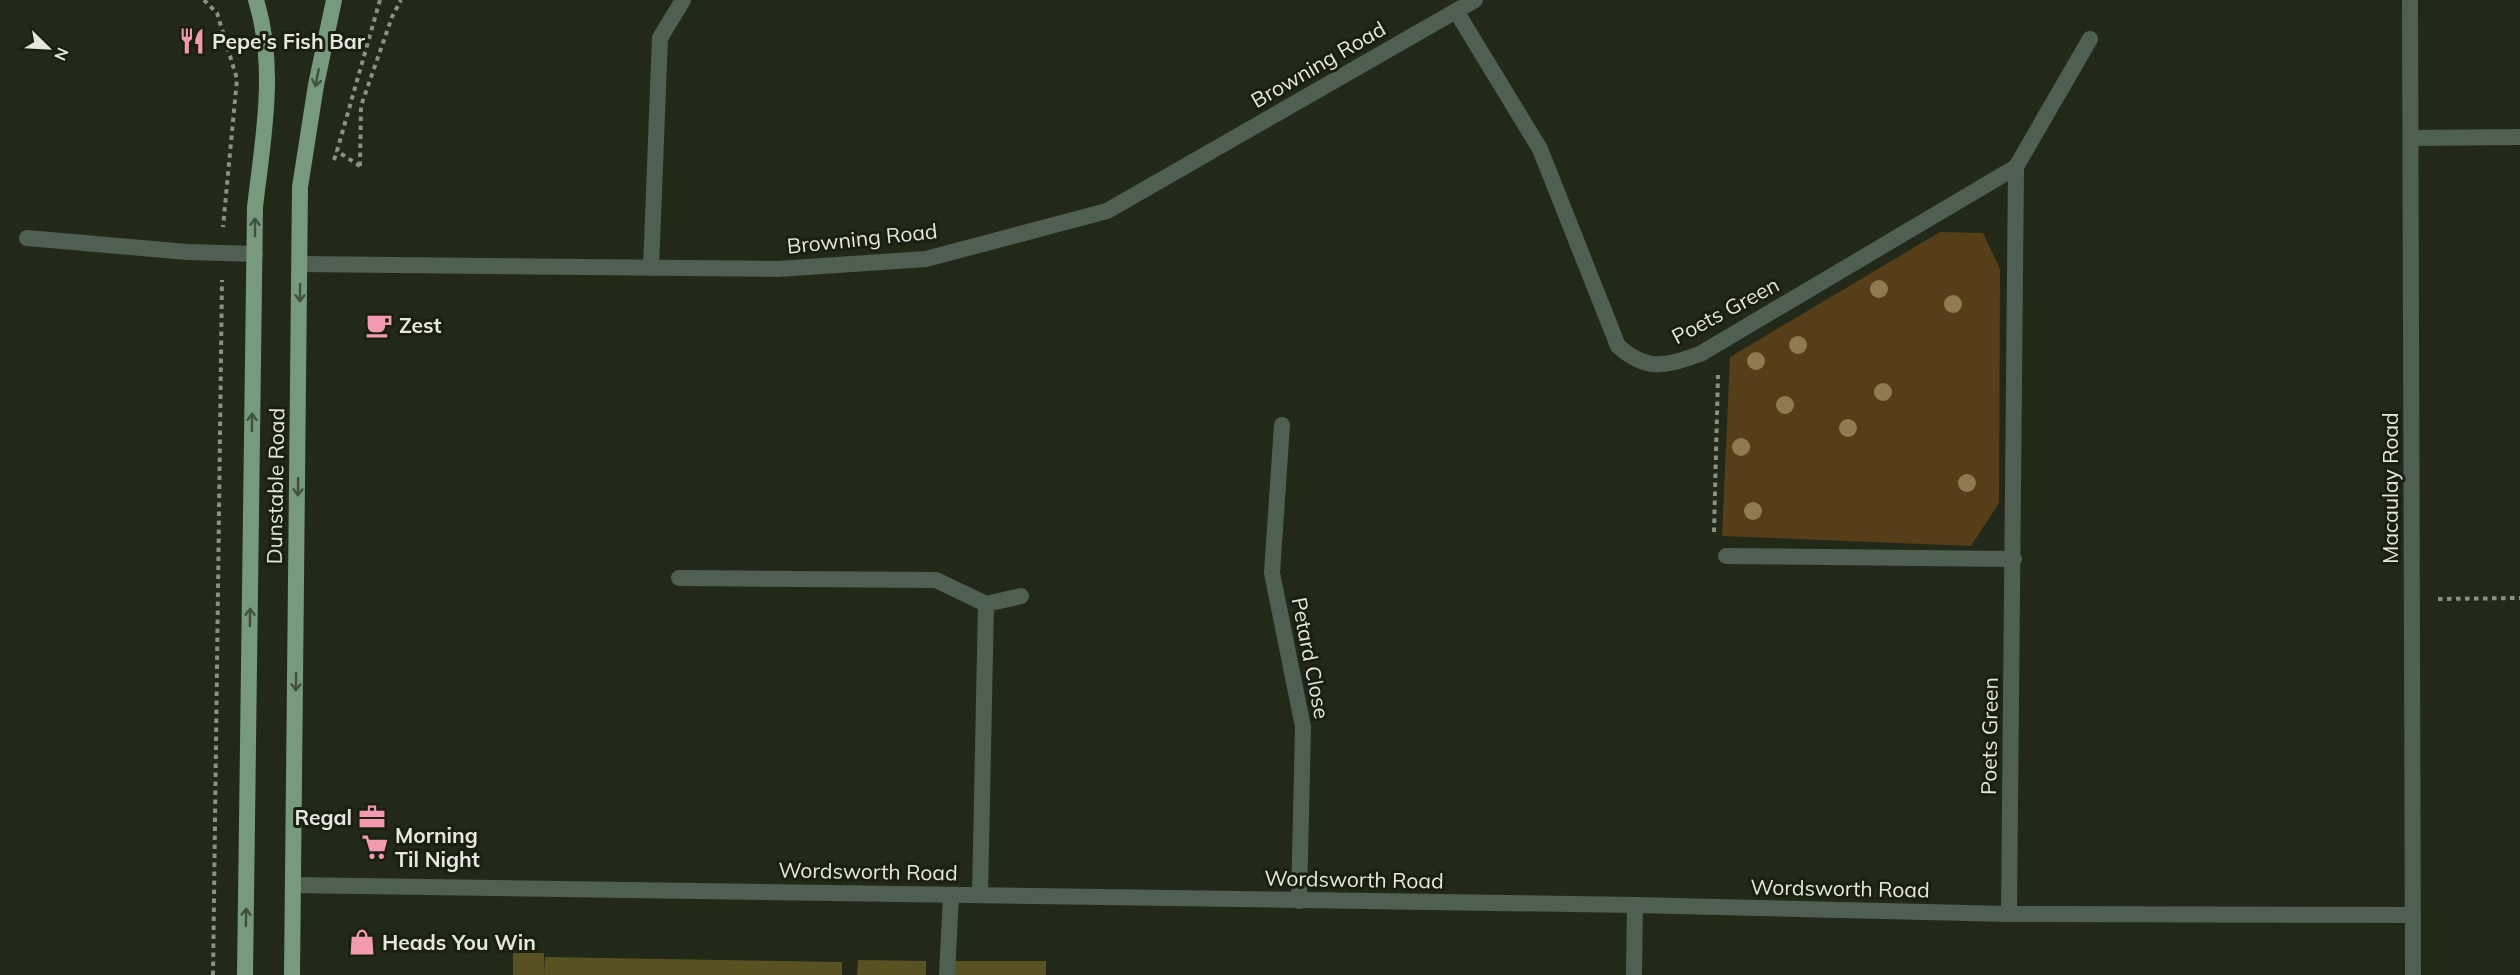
<svg xmlns="http://www.w3.org/2000/svg" width="2520" height="975" font-family="Mulish,sans-serif">
<style>
.green{fill:#563e18}
.building{fill:#585122}
.lines{fill:none;stroke-linecap:round;stroke-linejoin:round}
.path{stroke:#8c9184;stroke-width:4;stroke-dasharray:4.5 4.5;stroke-linecap:butt}
.service{stroke:#4f6052;stroke-width:16}
.minor{stroke:#4f6052;stroke-width:16}
.primary{stroke:#77997c;stroke-width:16}
.tree{fill:#907a4f}
.oneway{stroke:#3f503b}
.labels{text-anchor:middle;dominant-baseline:central;stroke-width:6;stroke-linejoin:round;paint-order:stroke}
.poi-label{font-size:21px;font-weight:bold;fill:#e4e8de;stroke:#1a1f10;text-anchor:start}
.street-label{font-size:21px;fill:#e4e8de;stroke:#1a1f10}
</style>
<rect width="100%" height="100%" fill="#232919"/>
<!-- green -->
<polygon class="green" points="1940,232 1983,233 2000,269 1999,503 1971,546 1722,536 1730,357"/>
<!-- building -->
<g class="building">
<rect x="513" y="953" width="31" height="22"/>
<polygon points="545,957 842,962 842,975 544,975"/>
<polygon points="858,960 926,961 926,975 857,975"/>
<polygon points="951,961 1046,961 1046,975 950,975"/>
</g>
<g class="lines">
<!-- path -->
<g class="path">
<polyline points="204,0 217,13 237,79 223,227"/>
<polyline points="334,160 337,151"/>
<polyline points="360,166 337,151 380,0"/>
<polyline points="360,166 361,106 392,17 401,0"/>
<polyline points="1714,532 1718,375"/>
<polyline points="2438,599 2520,598"/>
<polyline points="213,975 222,280"/>
</g>
<!-- service -->
<g class="service">
<polyline points="27,238 187,252 255,254"/>
<polyline points="651,268 660,38 683,0"/>
<polyline points="679,578 936,580 986,604 980,895"/>
<polyline points="986,604 1021,596"/>
<polyline points="947,975 951,895"/>
<polyline points="1634,975 1635,905"/>
</g>
<!-- minor -->
<g class="minor">
<polyline points="2410,0 2413,975"/>
<path d="M1456,11l84,138 78,197c29,26 47,20 82,8l316,-187"/>
<polyline points="2411,138 2520,137"/>
<polyline points="300,264 778,269 926,259 1107,211 1475,0"/>
<polyline points="1282,425 1272,573 1303,727 1299,901"/>
<polyline points="1726,556 2014,559"/>
<polyline points="293,885 1635,905 2009,914 2413,915"/>
<polyline points="2009,914 2016,167 2090,39"/>
</g>
<!-- primary -->
<g class="primary">
<path d="M245,975l10,-768c8,-69 22,-139 1,-207"/>
<polyline points="292,975 300,187 316,85 334,0"/>
</g>
</g>
<!-- trees -->
<g class="tree">
<circle cx="1879" cy="289" r="9"/>
<circle cx="1953" cy="304" r="9"/>
<circle cx="1798" cy="345" r="9"/>
<circle cx="1756" cy="361" r="9"/>
<circle cx="1883" cy="392" r="9"/>
<circle cx="1785" cy="405" r="9"/>
<circle cx="1848" cy="428" r="9"/>
<circle cx="1741" cy="447" r="9"/>
<circle cx="1967" cy="483" r="9"/>
<circle cx="1753" cy="511" r="9"/>
</g>
<!-- one-way arrows -->
<defs><path id="oneway-shaft" d="M-6 0H5M1.5-3L5.5 0L1.5 3" fill="none" stroke-width="1.6" stroke-linecap="round" stroke-linejoin="round" transform="scale(1.5)"/></defs>
<g class="oneway">
<use href="#oneway-shaft" transform="translate(317 78) rotate(101)"/>
<use href="#oneway-shaft" transform="translate(255 227) rotate(-90)"/>
<use href="#oneway-shaft" transform="translate(300 293) rotate(91)"/>
<use href="#oneway-shaft" transform="translate(252 422) rotate(-89)"/>
<use href="#oneway-shaft" transform="translate(298 487) rotate(91)"/>
<use href="#oneway-shaft" transform="translate(250 617) rotate(-89)"/>
<use href="#oneway-shaft" transform="translate(296 682) rotate(91)"/>
<use href="#oneway-shaft" transform="translate(246 917) rotate(-89)"/>
</g>
<!-- icons -->
<defs>
<g id="restaurant-bare" transform="scale(2.07)"><path d="M-5-6h1v4h1v-4h1v4h1v-4h1v5L-1.5 .5V6h-2V.5L-5-1ZM5-6V6H3V1.5H1.5Q1.5-4 5-6Z" fill="#f29ab0" stroke="#1a1f10" stroke-width="2.5" paint-order="stroke"/></g>
<g id="cafe-bare" transform="scale(2.07)"><path d="M-5.5-4.5H6V0H3Q3 3.5 0 3.5H-2.5Q-5.5 3.5-5.5 0ZM3-3.2v2h1.7v-2ZM-6 4.5H4V6H-6Z" fill="#f29ab0" stroke="#1a1f10" stroke-width="2.5" paint-order="stroke"/></g>
<g id="office-bare" transform="scale(2.07)"><path d="M-6-3h4V-5.5h4V-3h4V5H-6ZM-1-4.5V-3h2v-1.5ZM-6 0V1H6V0Z" fill="#f29ab0" stroke="#1a1f10" stroke-width="2.5" paint-order="stroke"/></g>
<g id="supermarket-bare" transform="scale(2.07)"><path d="M-6-5.5h2.5l.6 2H6L4.5 2H-2.5L-4.4-4H-6ZM-1.5 3.2a1.3 1.3 0 1 0 .1 0ZM3 3.2a1.3 1.3 0 1 0 .1 0Z" fill="#f29ab0" stroke="#1a1f10" stroke-width="2.5" paint-order="stroke"/></g>
<g id="shop-bare" transform="scale(2.07)"><path d="M-5-2.5h2.3a2.7 3.5 0 0 1 5.4 0H5L5.5 6h-11ZM-1.5-2.5h3a1.5 2.3 0 0 0-3 0Z" fill="#f29ab0" stroke="#1a1f10" stroke-width="2.5" paint-order="stroke"/></g>
</defs>
<g fill-rule="evenodd">
<use href="#restaurant-bare" x="192" y="41"/>
<use href="#cafe-bare" x="379" y="325"/>
<use href="#office-bare" x="372" y="817"/>
<use href="#supermarket-bare" x="375" y="847"/>
<use href="#shop-bare" x="362" y="942"/>
</g>
<g class="labels">
<!-- poi labels -->
<g class="poi-label">
<text x="212" y="41">Pepe's Fish Bar</text>
<text x="399" y="325">Zest</text>
<text x="352" y="817" text-anchor="end">Regal</text>
<text x="395" y="835">Morning<tspan x="395" dy="24">Til Night</tspan></text>
<text x="382" y="942">Heads You Win</text>
</g>
<!-- street labels -->
<g class="street-label">
<text transform="translate(1318 64) rotate(-30)">Browning Road</text>
<text transform="translate(862 238) rotate(-6)">Browning Road</text>
<text transform="translate(1725 310) rotate(-28)">Poets Green</text>
<text transform="translate(275 486) rotate(-89)">Dunstable Road</text>
<text transform="translate(2390 488) rotate(-90)">Macaulay Road</text>
<text transform="translate(1311 658) rotate(79)">Petard Close</text>
<text transform="translate(1989 736) rotate(-89)">Poets Green</text>
<text transform="translate(868 871) rotate(1)">Wordsworth Road</text>
<text transform="translate(1354 879) rotate(1)">Wordsworth Road</text>
<text transform="translate(1840 888) rotate(1)">Wordsworth Road</text>
</g>
</g>
<!-- north arrow -->
<g transform="translate(48 48) rotate(114)" stroke="#1a1f10" stroke-width="4.5" paint-order="stroke">
<path d="M0-4.5L10 22L0 15L-10 22Z" fill="#e4e8de"/>
<text y="-9" font-size="16" font-weight="bold" text-anchor="middle" fill="#e4e8de">N</text>
</g>
</svg>
